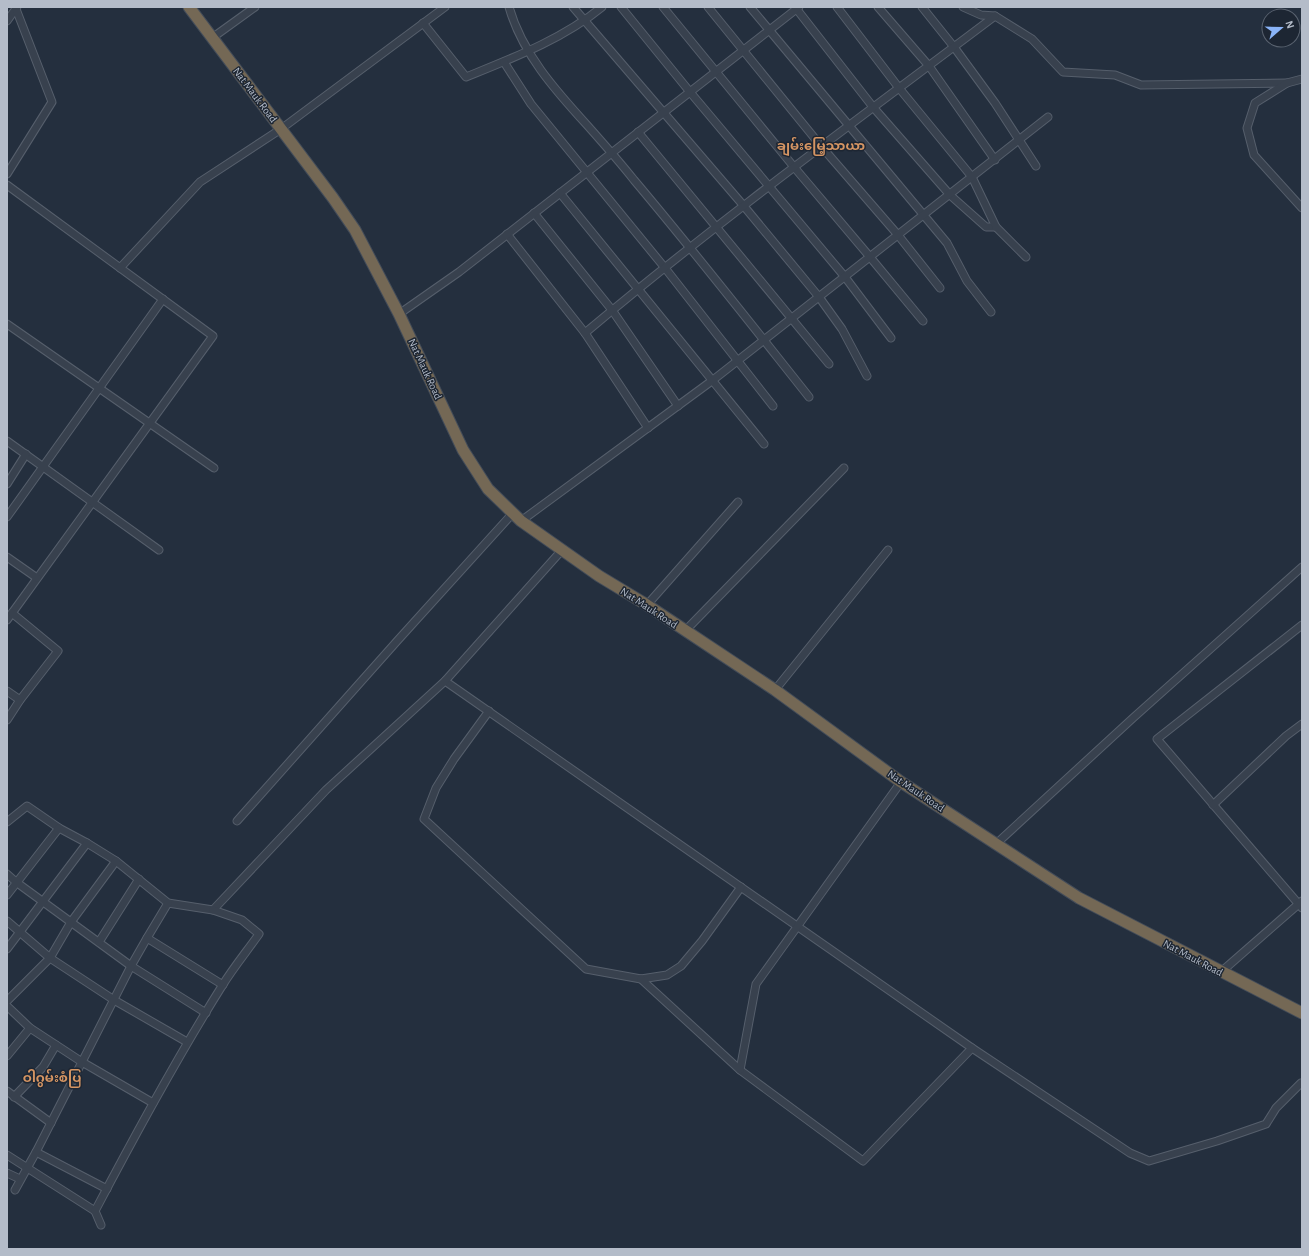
<svg xmlns="http://www.w3.org/2000/svg" width="1309" height="1256" font-family="'Alegreya Sans','Noto Sans Myanmar',sans-serif">
<style>
.lines{fill:none;stroke-linecap:round;stroke-linejoin:round}
.minor-casing{stroke:#565f6c;stroke-width:9}
.highway-casing{stroke:#434c59;stroke-width:13}
.minor{stroke:#38414e;stroke-width:7}
.highway{stroke:#746855;stroke-width:11}
.labels{text-anchor:middle;dominant-baseline:central;stroke-width:3;stroke-linejoin:round;paint-order:stroke}
.street-label{font-size:11px;fill:#b4bcc9;stroke:#1d2633}
.quarter-label{font-size:13px;font-weight:bold;fill:#d59563;stroke:#1d2633}
</style>
<rect width="100%" height="100%" fill="#242f3e"/>
<g class="lines">
<!-- minor casing -->
<g class="minor-casing">
<g id="minor">
<path d="M509,7c13,46 46,83 78,118 16,18 32,36 47,55 60,71 117,144 175,217"/>
<polyline points="573,7 743,205 819,297 842,329 867,376"/>
<polyline points="621,7 690,92 845,277 891,338"/>
<polyline points="663,7 794,167 870,257 923,321"/>
<polyline points="708,7 821,146 898,235 940,288"/>
<polyline points="750,7 947,243 967,281 991,312"/>
<polyline points="795,7 873,107 950,195 986,227 996,227"/>
<polyline points="837,7 899,88 972,177 996,227 1026,257"/>
<polyline points="878,7 929,66 995,160"/>
<polyline points="922,7 954,47 995,103 1036,166"/>
<polyline points="963,7 981,15 995,16 1032,39 1063,72 1115,75 1141,85 1287,83"/>
<polyline points="7,21 17,7"/>
<path d="M423,23l43,54c47,-19 97,-38 136,-70"/>
<polyline points="212,38 255,7"/>
<polyline points="504,62 531,104 665,268 773,406"/>
<polyline points="1302,79 1287,83 1255,103 1247,128 1254,155 1302,208"/>
<polyline points="638,132 829,364"/>
<polyline points="7,174 52,102 16,9"/>
<polyline points="7,185 213,336 7,620"/>
<polyline points="560,193 764,444"/>
<polyline points="534,213 612,310 678,406"/>
<polyline points="507,234 585,333 648,428"/>
<polyline points="120,268 200,182 281,129 445,7"/>
<polyline points="399,314 459,272 799,7"/>
<polyline points="7,324 214,468"/>
<path d="M585,333c132,-111 272,-213 410,-317"/>
<polyline points="7,441 159,550"/>
<polyline points="7,484 26,454"/>
<polyline points="7,517 163,299"/>
<polyline points="521,521 713,380 1048,117"/>
<polyline points="7,557 37,578"/>
<polyline points="647,605 738,502"/>
<polyline points="1302,625 1157,739 1302,908"/>
<polyline points="685,631 844,468"/>
<polyline points="445,681 972,1048 1130,1153 1149,1161 1217,1141 1266,1124 1276,1108 1301,1083"/>
<polyline points="775,690 888,550"/>
<polyline points="7,691 20,700"/>
<polyline points="489,711 454,759 436,788 424,819 586,969 641,979 667,975 681,966 702,941 741,887"/>
<polyline points="7,720 20,700 58,651 12,613"/>
<polyline points="901,782 756,984 740,1070 863,1161 972,1048"/>
<polyline points="1213,805 1286,736 1302,724"/>
<polyline points="237,821 398,640 513,513"/>
<polyline points="7,822 27,806 59,828 87,843 116,861 168,903 213,910 326,790 445,681 562,550"/>
<polyline points="996,844 1133,718 1302,567"/>
<polyline points="7,874 16,882 131,966 206,1013"/>
<polyline points="7,895 59,828"/>
<polyline points="7,921 50,958 114,1000 187,1042"/>
<polyline points="147,938 223,985"/>
<polyline points="99,942 139,879"/>
<polyline points="7,949 87,843"/>
<polyline points="1221,972 1302,901"/>
<polyline points="641,979 740,1070"/>
<polyline points="7,1001 50,958 71,922 116,861"/>
<polyline points="7,1006 30,1028 82,1062 153,1103"/>
<polyline points="7,1056 30,1028"/>
<polyline points="7,1091 51,1123"/>
<polyline points="14,1097 43,1067 56,1045"/>
<polyline points="36,1152 107,1189"/>
<polyline points="7,1155 95,1211"/>
<polyline points="7,1173 20,1179"/>
<polyline points="15,1190 36,1152 131,966 147,938 168,903"/>
<path d="M101,1225l-6,-14c40,-76 81,-152 127,-225 11,-18 25,-35 37,-52l-17,-14 -29,-10"/>
</g>
</g>
<!-- highway casing -->
<g class="highway-casing">
<polyline id="highway" points="189,7 333,198 355,230 399,314 463,450 488,489 521,521 599,576 647,605 775,690 901,782 1079,898 1302,1013"/>
</g>
<!-- minor -->
<use href="#minor" class="minor"/>
<!-- highway -->
<use href="#highway" class="highway"/>
</g>
<g class="labels">
<!-- street labels -->
<g class="street-label">
<text transform="translate(255 95) rotate(53)">Nat Mauk Road</text>
<text transform="translate(425 369) rotate(65)">Nat Mauk Road</text>
<text transform="translate(649 608) rotate(33)">Nat Mauk Road</text>
<text transform="translate(916 791) rotate(34)">Nat Mauk Road</text>
<text transform="translate(1193 958) rotate(28)">Nat Mauk Road</text>
</g>
<!-- quarter labels -->
<g class="quarter-label">
<text x="821" y="146">ချမ်းမြေ့သာယာ</text>
<text x="52" y="1078">ဝါဂွမ်းစံပြ</text>
</g>
</g>
<!-- border -->
<rect width="1309" height="1256" fill="none" stroke="#b4bcc9" stroke-width="16"/>
<!-- north arrow -->
<g transform="translate(1281 28) rotate(70)"><circle r="19" fill="#1d2633" stroke="#59626f"/>
<path d="M0-3L7 15L0 10L-7 15Z" fill="#8ab4f8"/>
<text y="-6" font-size="11" font-weight="bold" text-anchor="middle" fill="#b4bcc9">N</text>
</g>
</svg>
